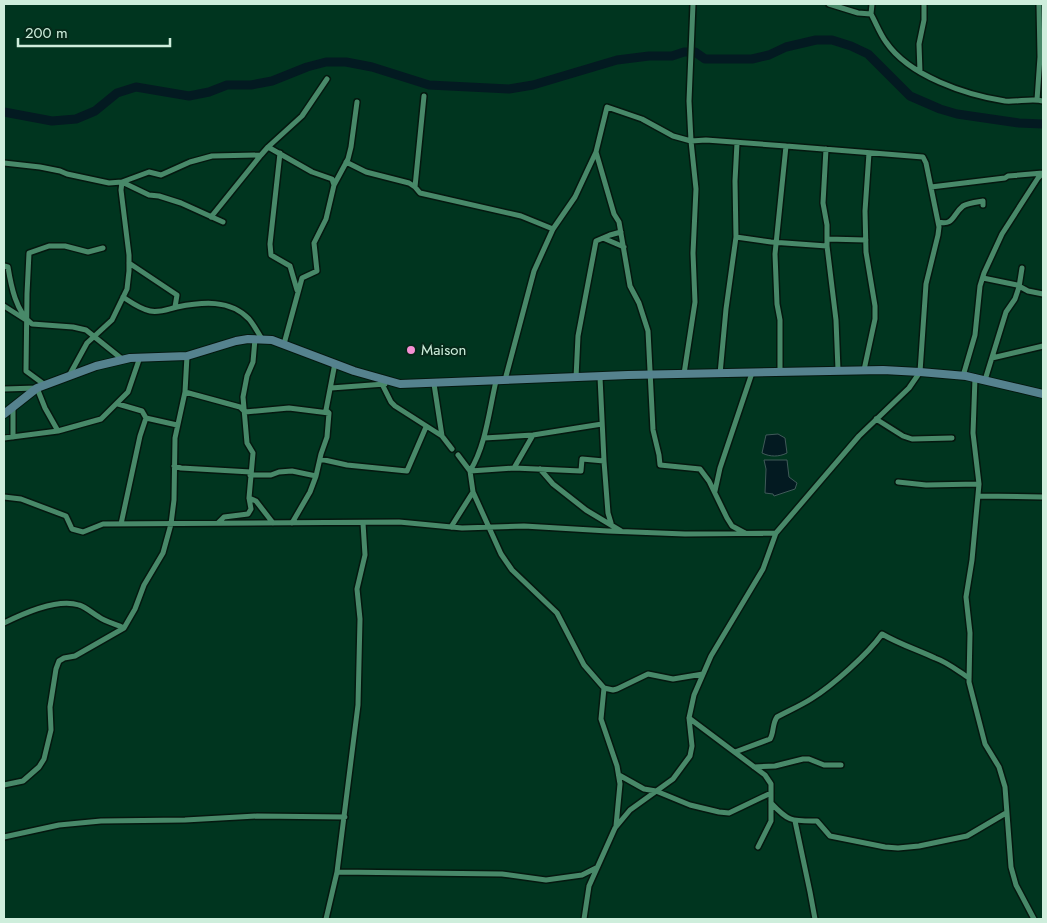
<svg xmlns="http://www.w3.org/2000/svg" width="1047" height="923" viewBox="0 0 1047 923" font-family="Jost,sans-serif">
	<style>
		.water { fill: #031a21; stroke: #405a59 }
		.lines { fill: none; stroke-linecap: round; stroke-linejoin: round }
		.river { stroke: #031a21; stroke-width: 9 }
		.street-casing { stroke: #04180f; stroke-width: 8 }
		.secondary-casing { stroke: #04180f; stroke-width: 10 }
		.street { stroke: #488969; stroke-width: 5 }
		.secondary { stroke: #55828e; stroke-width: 8 }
		.poi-dot { fill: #f491d4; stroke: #052919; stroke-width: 2 }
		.labels { text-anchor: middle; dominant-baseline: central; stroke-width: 4; stroke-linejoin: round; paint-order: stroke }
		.poi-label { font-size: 15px; fill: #ceeedc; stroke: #052919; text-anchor: start }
	</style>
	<rect width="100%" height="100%" fill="#00351f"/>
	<path class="water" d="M778,434L785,438L787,453C779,457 770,457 762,453L766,435Z
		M764,460H787L789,477L797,483L795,489L774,496L773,494L765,493L766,469Z"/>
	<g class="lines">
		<path class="river" d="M4,112L52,121L76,119L95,111L117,93L136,87L189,96L209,92L227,85H251L272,81L307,67L326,62H346L372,67L429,85L509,89L533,85L617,60L649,56H672L684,52H695L705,59H752L769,55L786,47L816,40H832L851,46L868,54L910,96L940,109L957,114L1019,123L1043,124"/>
		<defs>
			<path id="street" d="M829,4L858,13L871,14C876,23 880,34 886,42C909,76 966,95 1005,101C1017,102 1033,98 1043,101
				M871,14L872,4
				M920,72L919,44L924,20V4
				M1037,100L1040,57L1039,4
				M268,147L302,116L327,79
				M826,149L823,203L827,225V246L836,320L838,370
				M596,152L614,214L619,222L630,286L639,303L648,331L653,430L659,455L660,465L700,469L709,481L727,518L732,526L745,533
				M280,153L270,244L271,255L290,266L297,290
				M346,162L366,172L409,183L415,187L420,193L521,216L553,229
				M4,163L40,167L60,171L67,174L109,183L122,182L149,172L161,175L190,162L212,156L261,155L268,147L312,172L332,179L334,185L326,219L314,243L317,271L302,278L284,344
				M334,185L348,159L351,147L357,102
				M415,187L424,96
				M931,187L1005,178L1008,176L1043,173
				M211,217L261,155
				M938,222C954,226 952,215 963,206C968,203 977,202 983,201V205
				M736,237L771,242L827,246
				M603,238L624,247
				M827,239L866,240
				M129,263L177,295L175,307
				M4,266L8,267C11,286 16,312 32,324L73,327L86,330L122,359
				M983,278L1017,285L1028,291L1043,294
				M123,297C132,303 140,309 150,311C160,313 168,309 177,307C202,302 230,299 249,319C254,325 258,333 262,339
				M4,306L26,320
				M992,358L1043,346
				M864,370L875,319V306L866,252L865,211L869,153
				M780,372V320L777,304L775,254L786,146
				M70,374L87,343L112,320L127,289L129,271V255L121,190L122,182L149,195L159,196L181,203L223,222
				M684,374L695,302L693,253L696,189L691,141L689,101L693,4
				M720,374L726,309L736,237L735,181L737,143
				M963,376L975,335L980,286L984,273L1002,234L1038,178L1043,173
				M600,377L604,461L608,513L611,523
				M576,378L578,336L596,241L610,235L621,232
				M975,378L973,433L979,484L972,560L966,597L970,633L969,682L985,744L999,767L1005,787L1011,867L1016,885L1034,919
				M985,380L1006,312L1015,299L1019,287L1022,268
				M382,384L391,402L395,406L442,436
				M434,384L442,436L452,449
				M45,385L26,371L27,294L29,253L49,246H65L88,252L103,248
				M331,388L385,384
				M4,389L37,388L45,408L58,431
				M185,392L240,407L245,412L289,408L329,413
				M118,404L142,411L146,418L177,425
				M13,407V437
				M876,419L903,436L912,439L952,438
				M4,438L58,431L101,419L128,392L140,357
				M484,438L533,435L602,424
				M458,455L470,471L473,492L501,554L512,570L557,613L584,665L604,688L613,690L617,689L648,674L673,679L703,674
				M320,459L347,465L407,471L426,427
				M174,466L181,468L251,472
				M514,468L533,435
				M540,469L553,484L586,510L621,531
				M470,471L514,468L581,471L582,459L604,461
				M470,471C486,445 489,411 496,381
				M250,475H271L279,472L292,471L316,476
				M898,482L926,485L979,484
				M715,491L720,468L752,373
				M978,496L1043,497
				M4,497L21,499L66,516L72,529L83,532L103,524L399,522L462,528L524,526L608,531L685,534L776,533L859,436L909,388L920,372L926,284L938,235L939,227L926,163L923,157L786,146L706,140L691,141L673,136L642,119L607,107L596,152L575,197L553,229L534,271L505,380
				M249,498L256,501L273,523
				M218,523L224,517L248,514L251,509L249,498L253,453L247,443L243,397L247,376L253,362L255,339
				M292,523L310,492L316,476L321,454L327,437L329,413L326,410L335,363
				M121,524L140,436L146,418
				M451,527L473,492
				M4,623C22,614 58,598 79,605C86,607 92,613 99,617C106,622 116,624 124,628
				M604,688L601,719L617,766L620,784L616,826
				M689,718L765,775L771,784V821L758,847
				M735,752L770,739C774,733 772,724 777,717C788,711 800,706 811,699C832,686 868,654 882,634C899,644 918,650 935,658C947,662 958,671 969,678
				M754,767L775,766L803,759H809L824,765H841
				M619,775L644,789L656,791L690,805L719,812L729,813L771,793
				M4,785L23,781L39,767L44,759L51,730L50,707L56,669L59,661L64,658L75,656L124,628L135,609L144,585L163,553L171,524L174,500L175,438L185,392L187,356
				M771,803C789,822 791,821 817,821L830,836L885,847L898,848L919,846L967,836L1006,813
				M795,821L810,892L815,919
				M4,837L59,825L101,821L185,820L257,816L345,817
				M337,872L502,874L546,880L582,875L596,868
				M326,919L337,872L358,705L360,619L357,589L365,555L363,523
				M584,919L589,886L615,828L630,810L673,779L690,756L692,746L689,718L694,695L711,656L763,569L776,533"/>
			<path id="secondary" d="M4,414L37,388L96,366L130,358L187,356L236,341L248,339L272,340L354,371L400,384L628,375L883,370L920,372L966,376L1043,394"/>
		</defs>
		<use href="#street" class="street-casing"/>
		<use href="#secondary" class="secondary-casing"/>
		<use href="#street" class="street"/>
		<use href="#secondary" class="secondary"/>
	</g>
	<circle class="poi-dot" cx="411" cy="350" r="5"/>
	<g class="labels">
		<g class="poi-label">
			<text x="421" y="350">Maison</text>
		</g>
	</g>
	<rect width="1047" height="923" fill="none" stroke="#ceeedc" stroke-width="10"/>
	<path d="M18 38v8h152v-8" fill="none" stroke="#ceeedc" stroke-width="2.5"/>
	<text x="25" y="38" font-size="15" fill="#ceeedc" stroke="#052919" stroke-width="4" paint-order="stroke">200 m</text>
</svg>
